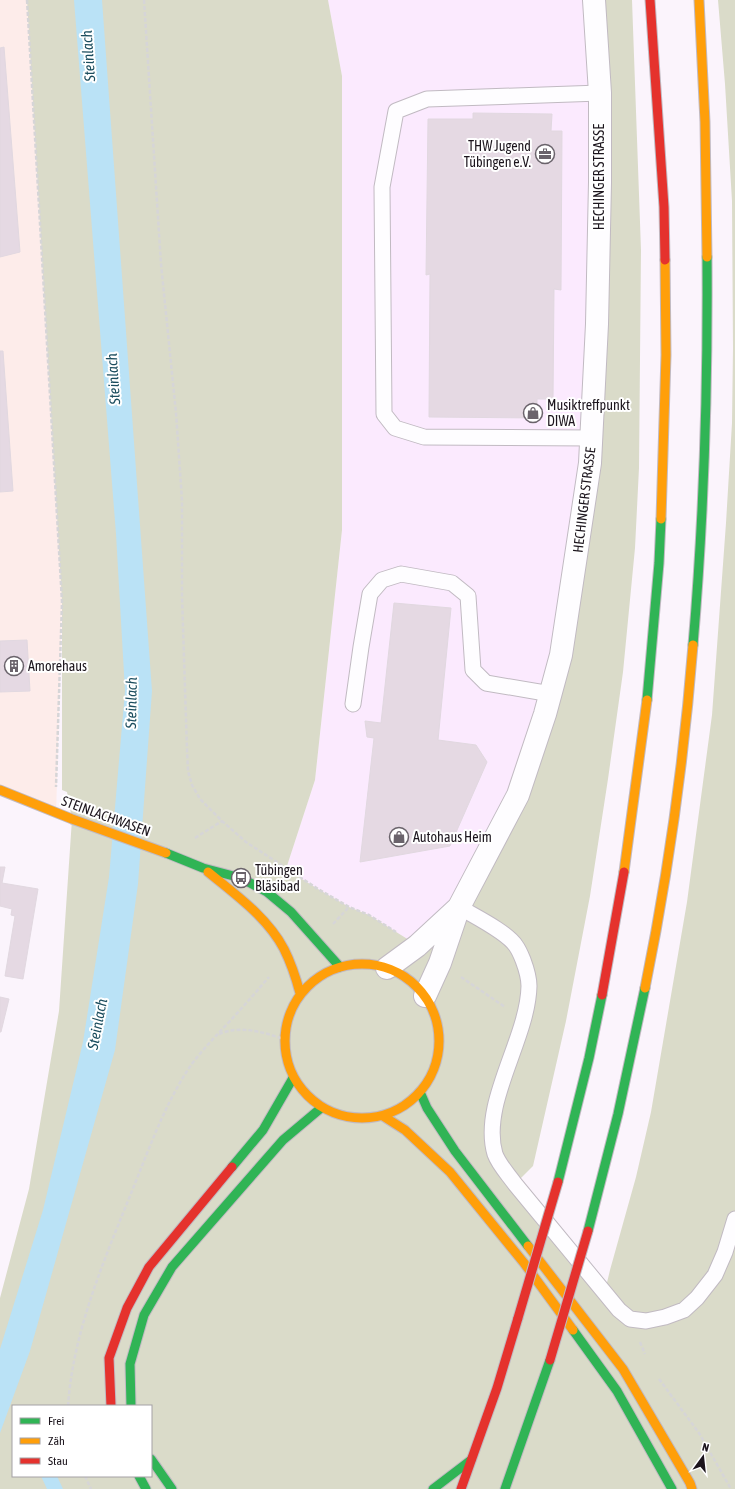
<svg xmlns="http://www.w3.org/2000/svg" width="735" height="1489" viewBox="0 0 735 1489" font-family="'Asap Condensed',sans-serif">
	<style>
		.commercial { fill: #fdecea }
		.built { fill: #fbeafe }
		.green { fill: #dadbc9; fill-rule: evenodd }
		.water { fill: #bae2f6 }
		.building { fill: #e5d9e3; stroke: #e1d8e0 }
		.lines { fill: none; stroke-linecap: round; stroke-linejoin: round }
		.lane-casing { stroke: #c1bac2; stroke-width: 17 }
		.street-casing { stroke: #c1bac2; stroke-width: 24 }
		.fast-casing { stroke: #c1bac2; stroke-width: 11 }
		.slow-casing { stroke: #c1bac2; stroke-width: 11 }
		.jam-casing { stroke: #c1bac2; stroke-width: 11 }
		.path { stroke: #d6d5d7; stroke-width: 2.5; stroke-dasharray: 4 2; stroke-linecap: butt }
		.lane { stroke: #fefdff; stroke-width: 15 }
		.street { stroke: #fefdff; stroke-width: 22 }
		.fast { stroke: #30b455; stroke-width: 9 }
		.slow { stroke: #ff9f0a; stroke-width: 9 }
		.jam { stroke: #e5322d; stroke-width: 9 }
		.jam-bridge-casing { stroke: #c1bac2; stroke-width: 11; stroke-linecap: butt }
		.jam-bridge { stroke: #e5322d; stroke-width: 9 }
		.labels { text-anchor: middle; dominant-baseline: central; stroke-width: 4; stroke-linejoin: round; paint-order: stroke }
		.poi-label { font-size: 14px; fill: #1c151d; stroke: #fff; text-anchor: start }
		.street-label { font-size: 14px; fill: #1c151d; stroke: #fff }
		.water-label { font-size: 15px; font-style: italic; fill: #1b4d5e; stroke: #fff }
	</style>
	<rect width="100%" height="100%" fill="#fbf4fc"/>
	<path class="commercial" d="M0,0H27L62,602L56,816L0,791Z"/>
	<path class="built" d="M328,0H594L590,463L545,714L459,907L417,946L369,915L349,907L318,889L286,869L315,780L342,530V76Z"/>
	<path class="green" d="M27,0H328L342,76V530L315,780L286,869L318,889L349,907L369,915L417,945L459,907L545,715L590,463L594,0H632L641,250L639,468L635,548L623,672L608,779L590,896L566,1021L533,1166L515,1184L605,1291L610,1270L636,1177L651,1112L687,902L712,715L726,523L732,423L733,348L732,201L725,84L718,0H735V1489H0V1298L29,1189L59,1011L72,819L67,792L62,790V602ZM13,1406H151V1476H13Z"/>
	<path class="water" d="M74,0H102L152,691L138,884L115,1050L30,1351L0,1433V1349L43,1210L83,1042L109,877L125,691L116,534Z
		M41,1476H57L63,1489H47Z"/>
	<path class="building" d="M4,47L20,252L0,257V48Z
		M473,113L552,114L551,131H562L561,290L554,289L553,399H537V418L429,417L430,274L426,275L428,119H473Z
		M0,351H3L13,491L0,492Z
		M394,603L451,608L438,740L476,745L487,762L450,846L360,862L374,738L367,737L365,721L381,723Z
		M27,640L30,691L0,692V641Z
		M0,867H5L2,883L38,889L23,979L5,976L15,916L11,915L12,909L0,906Z
		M0,997L9,999L1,1032H0Z"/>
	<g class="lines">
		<defs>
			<path id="lane" d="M592,438L424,437L395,428L384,414L382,187L396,111L427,99L600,93
				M353,704L361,647L370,594L382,580L401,574L452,583L468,596L473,670L486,683L551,694
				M459,907C474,916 507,932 516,946C519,950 521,955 523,960C526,968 529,977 529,986C528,1039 480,1103 495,1154C499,1165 508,1174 515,1184L619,1310L630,1319L646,1321L665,1317L684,1310L697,1298L715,1275L725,1252L735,1219"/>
			<path id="street" d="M387,968L417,946L457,909
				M425,996L440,963L459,907L518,795L545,714L561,655L590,463L597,324L600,182V93L594,0"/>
			<path id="fast" d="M693,645C704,516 708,387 707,257
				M647,700L659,563L661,519
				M166,853L203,868L241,878L267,892L291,912L340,967
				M420,1092L427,1108L455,1151L528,1246
				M232,1167L263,1130L293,1078
				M558,1182L589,1058L602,995
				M588,1231L618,1114L645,988
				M573,1330L617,1391L672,1489
				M131,1406L130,1364L144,1315L172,1267L283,1140L321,1108
				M151,1459L172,1489
				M139,1476L146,1489
				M433,1489L471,1460
				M505,1489L550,1360"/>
			<path id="slow" d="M699,0L705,122L707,257
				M661,519L666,355L665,260
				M0,790L72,819L166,853
				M208,872C236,895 267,917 284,949C291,963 296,978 300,993
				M624,872L647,700
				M285 1041a77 77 0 1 1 154 0a77 77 0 1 1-154 0Z
				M645,988C668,875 684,760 693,645
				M383,1116L405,1130L450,1172L524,1263L573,1330
				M528,1246L623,1369L690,1483L692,1489"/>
			<path id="jam" d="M650,0L664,207L665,260
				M602,995L624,872
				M111,1406L109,1358L127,1308L149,1267L232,1167
				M461,1489L497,1388L518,1318"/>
		</defs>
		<use href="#lane" class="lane-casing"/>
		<use href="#street" class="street-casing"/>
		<use href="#fast" class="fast-casing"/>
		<use href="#slow" class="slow-casing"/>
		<use href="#jam" class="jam-casing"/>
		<path class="path" d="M27,0L62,602L56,787
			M144,0L161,264L176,413L182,500V596L187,750L188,771L192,785L200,799L222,821L246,842L318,889L349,907L369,915L396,932
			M195,838L222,821
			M333,924L349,907
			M461,977L505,1007
			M219,1034C241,1025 262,1032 284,1039
			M640,1342L645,1354
			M659,1379L699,1433L731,1489
			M68,1406C73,1332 104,1260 132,1191C149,1149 164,1106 189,1068C201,1051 215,1037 229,1022C243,1007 256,992 269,977
			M85,1476L91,1489"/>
		<use href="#lane" class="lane"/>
		<use href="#street" class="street"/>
		<use href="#fast" class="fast"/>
		<use href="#slow" class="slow"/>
		<use href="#jam" class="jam"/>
		<defs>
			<path id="jam-bridge" d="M518,1318L558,1182
				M550,1360L588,1231"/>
		</defs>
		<use href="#jam-bridge" class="jam-bridge-casing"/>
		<use href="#jam-bridge" class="jam-bridge"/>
	</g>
	<defs>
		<symbol id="office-ring" viewBox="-11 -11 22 22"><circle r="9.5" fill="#fff" stroke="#6a636b" stroke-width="1.5"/><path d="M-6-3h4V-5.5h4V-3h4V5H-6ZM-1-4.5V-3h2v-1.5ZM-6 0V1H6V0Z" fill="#6a636b"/></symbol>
		<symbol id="shop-ring" viewBox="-11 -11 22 22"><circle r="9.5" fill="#fff" stroke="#6a636b" stroke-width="1.5"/><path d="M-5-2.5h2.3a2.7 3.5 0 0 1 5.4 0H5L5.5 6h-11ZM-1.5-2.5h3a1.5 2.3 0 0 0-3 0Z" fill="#6a636b"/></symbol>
		<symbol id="building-ring" viewBox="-11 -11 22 22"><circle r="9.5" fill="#fff" stroke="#6a636b" stroke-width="1.5"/><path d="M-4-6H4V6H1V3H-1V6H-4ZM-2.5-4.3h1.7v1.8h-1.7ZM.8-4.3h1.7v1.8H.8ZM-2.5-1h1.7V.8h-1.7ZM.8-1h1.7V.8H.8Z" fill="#6a636b"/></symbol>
		<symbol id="bus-ring" viewBox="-11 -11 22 22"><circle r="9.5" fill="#fff" stroke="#6a636b" stroke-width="1.5"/><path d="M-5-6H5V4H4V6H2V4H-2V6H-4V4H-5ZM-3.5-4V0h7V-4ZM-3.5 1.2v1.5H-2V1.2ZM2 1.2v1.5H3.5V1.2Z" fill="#6a636b"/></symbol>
	</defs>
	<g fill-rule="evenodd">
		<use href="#office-ring" x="534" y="143" width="22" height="22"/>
		<use href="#shop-ring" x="522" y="402" width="22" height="22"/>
		<use href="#building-ring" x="3" y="655" width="22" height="22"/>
		<use href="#shop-ring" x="388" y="826" width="22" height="22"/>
		<use href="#bus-ring" x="230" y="867" width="22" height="22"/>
	</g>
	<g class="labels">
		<g class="poi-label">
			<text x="531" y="146" text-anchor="end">THW Jugend<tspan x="531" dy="16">Tübingen e.V.</tspan></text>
			<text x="547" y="405">Musiktreffpunkt<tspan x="547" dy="16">DIWA</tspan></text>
			<text x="28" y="666">Amorehaus</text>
			<text x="413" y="837">Autohaus Heim</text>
			<text x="255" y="870">Tübingen<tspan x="255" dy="16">Bläsibad</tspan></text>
		</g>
		<g class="street-label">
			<text transform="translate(599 177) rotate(-90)">HECHINGER STRASSE</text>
			<text transform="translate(584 500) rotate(-83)">HECHINGER STRASSE</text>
			<text transform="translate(106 816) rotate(20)">STEINLACHWASEN</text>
		</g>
		<g class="water-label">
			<text transform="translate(88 56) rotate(-94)">Steinlach</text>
			<text transform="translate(113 379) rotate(-94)">Steinlach</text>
			<text transform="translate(131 703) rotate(-89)">Steinlach</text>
			<text transform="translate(97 1024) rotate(-79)">Steinlach</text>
		</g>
	</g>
	<rect x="12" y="1405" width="140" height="72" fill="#ffffff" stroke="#a4a1a5"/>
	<rect x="20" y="1418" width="20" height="6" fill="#30b455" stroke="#a4a1a5"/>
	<text x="48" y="1425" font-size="12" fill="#1c151d">Frei</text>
	<rect x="20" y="1438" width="20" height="6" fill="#ff9f0a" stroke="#a4a1a5"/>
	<text x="48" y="1445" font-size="12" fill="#1c151d">Zäh</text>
	<rect x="20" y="1458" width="20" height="6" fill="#e5322d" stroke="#a4a1a5"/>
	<text x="48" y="1465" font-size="12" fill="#1c151d">Stau</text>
	<g transform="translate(703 1457) rotate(15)" stroke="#ffffff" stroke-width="3" paint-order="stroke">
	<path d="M0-3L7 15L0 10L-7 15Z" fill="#1c151d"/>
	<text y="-6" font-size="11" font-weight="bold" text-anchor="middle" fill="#1c151d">N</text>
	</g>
</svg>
